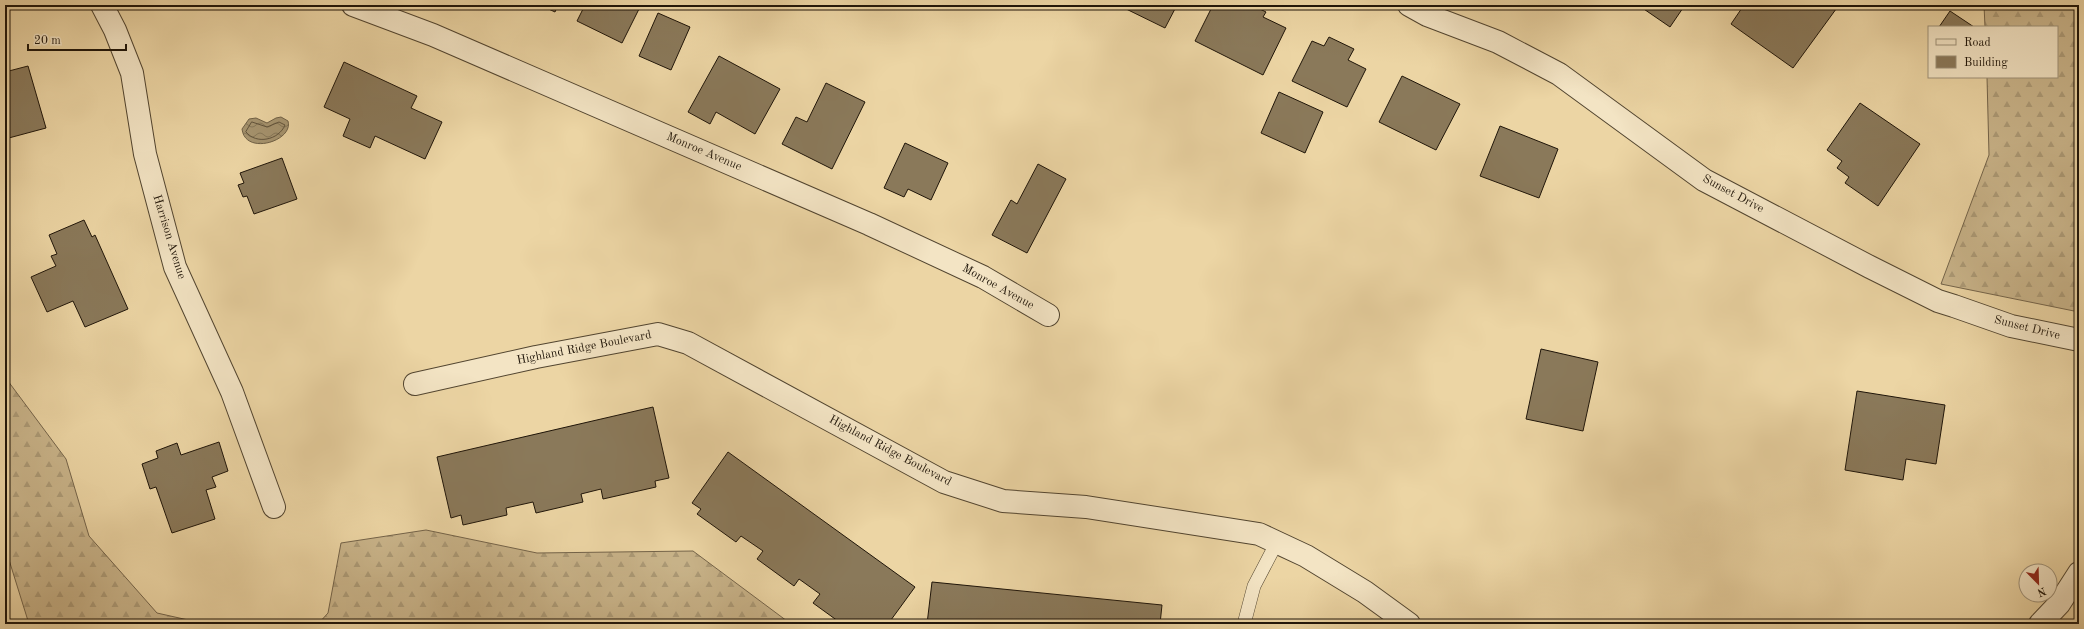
<svg xmlns="http://www.w3.org/2000/svg" width="2084" height="629" viewBox="0 0 2084 629" font-family="'Old Standard TT',serif">
	<style>
		.forest { fill: url(#forest-firs); stroke: #74644a }
		.water { fill: url(#water-waves); stroke: #706146 }
		.lines { fill: none; stroke-linecap: round; stroke-linejoin: round }
		.shore { stroke: #62543c; stroke-width: 1 }
		.building { fill: #8a795a; stroke: #1f1509 }
		.lane-casing { stroke: #524530; stroke-width: 14 }
		.street-casing { stroke: #524530; stroke-width: 24 }
		.lane { stroke: #f3e4c4; stroke-width: 13 }
		.street { stroke: #f3e4c4; stroke-width: 22 }
		.labels { text-anchor: middle; dominant-baseline: central; stroke-width: 3; stroke-linejoin: round; paint-order: stroke }
		.street-label { font-size: 12px; fill: #1f1509; stroke: #f3e4c4 }
	</style>
	<defs>
		<pattern id="forest-firs" width="22" height="20" patternUnits="userSpaceOnUse"><rect width="22" height="20" fill="#c9b48a"/><path d="M5 1l3.5 6h-7zM16 11l3.5 6h-7z" fill="#ac9a76"/></pattern>
		<pattern id="water-waves" width="16" height="10" patternUnits="userSpaceOnUse"><rect width="16" height="10" fill="#a6946f"/><path d="M0 5q4-4 8 0t8 0" fill="none" stroke="#877859"/></pattern>
	</defs>
	<rect width="100%" height="100%" fill="#ecd5a4"/>
	<filter id="stains"><feTurbulence type="fractalNoise" baseFrequency=".005" numOctaves="4"/><feColorMatrix values="0 0 0 0 .2 0 0 0 0 .09 0 0 0 0 .02 0 0 0 .5 -.17"/></filter>
	<radialGradient id="worn" r=".72"><stop offset=".6" stop-color="#630" stop-opacity="0"/><stop offset="1" stop-color="#630" stop-opacity=".3"/></radialGradient>
	<path class="forest" d="M1984,5H2079V312L1941,284L1989,155L1987,77H2057V27H1985Z
		M5,377L66,459L89,536L157,613L206,624H29L5,547Z
		M426,530L537,553L693,551L791,624H318L328,613L341,543Z"/>
	<path class="water" d="M281,117L288,121C294,141 245,156 242,129L249,119L256,118L267,123L276,118Z"/>
	<g class="lines">
		<path class="shore" d="M252,122L267,127L279,122L285,125C279,140 256,145 246,132Z"/>
	</g>
	<path class="building" d="M540,5H558L555,12Z
		M585,5H641L622,43L577,21Z
		M1118,5H1177L1165,28Z
		M1213,5H1232L1236,7L1237,5H1252L1266,12L1263,17L1286,28L1263,75L1195,41Z
		M1638,5H1685L1670,27Z
		M1744,5H1839L1793,68L1731,24Z
		M1950,11L1974,27H1939Z
		M658,13L690,27L671,70L639,56Z
		M1329,37L1354,49L1348,60L1366,69L1347,107L1292,81L1312,41L1324,46Z
		M719,56L780,89L755,134L716,112L710,124L688,112Z
		M344,62L417,96L411,108L442,122L425,159L375,136L370,148L343,136L350,119L324,107Z
		M28,66L46,128L5,139V72Z
		M1402,76L1460,104L1436,150L1379,122Z
		M826,83L865,102L832,169L782,144L796,117L807,122Z
		M1279,92L1323,112L1305,153L1261,133Z
		M1860,103L1920,144L1878,206L1845,183L1849,177L1837,168L1842,161L1827,150Z
		M1500,126L1558,149L1539,198L1480,176Z
		M905,143L948,163L931,200L908,189L904,197L884,188Z
		M282,158L297,199L254,214L247,196L243,197L238,185L244,183L240,173Z
		M1038,164L1066,179L1027,253L992,235L1011,200L1017,204Z
		M84,220L92,237L95,235L128,309L85,327L73,301L47,312L31,277L56,266L51,256L57,254L49,235Z
		M1541,349L1598,362L1583,431L1526,419Z
		M1857,391L1945,405L1936,464L1906,459L1903,480L1845,470Z
		M653,407L669,478L655,481L656,487L603,499L601,489L581,494L583,502L536,513L533,502L506,508L507,515L463,525L461,515L451,518L437,457Z
		M219,442L228,471L212,477L216,487L206,490L215,519L172,533L156,487L150,489L142,464L158,458L156,451L177,443L181,455Z
		M728,452L915,587L888,624H842L813,603L820,594L799,579L794,586L757,559L763,551L741,536L736,542L697,514L701,509L692,503Z
		M932,582L1162,605L1160,624H927Z"/>
	<g class="lines">
		<defs>
			<path id="lane" d="M1244,624L1254,586L1277,542"/>
			<path id="street" d="M102,5L115,30L132,73L145,154L175,267L232,392L274,507
				M353,5L433,35L869,224L983,277L1048,315
				M1409,5L1427,15L1498,42L1559,74L1704,180L1870,267L1938,301L1954,306L2011,326L2079,340
				M415,384L536,357L658,334L688,343L944,482L1003,501L1086,507L1259,534L1306,556L1365,592L1409,624
				M2040,624L2059,604L2079,573"/>
		</defs>
		<use href="#lane" class="lane-casing"/>
		<use href="#street" class="street-casing"/>
		<use href="#lane" class="lane"/>
		<use href="#street" class="street"/>
	</g>
	<g class="labels">
		<g class="street-label">
			<text transform="translate(704 152) rotate(23)">Monroe Avenue</text>
			<text transform="translate(1733 194) rotate(28)">Sunset Drive</text>
			<text transform="translate(169 237) rotate(73)">Harrison Avenue</text>
			<text transform="translate(998 287) rotate(29)">Monroe Avenue</text>
			<text transform="translate(2027 328) rotate(14)">Sunset Drive</text>
			<text transform="translate(584 348) rotate(-11)">Highland Ridge Boulevard</text>
			<text transform="translate(890 451) rotate(28)">Highland Ridge Boulevard</text>
		</g>
	</g>
	<rect width="2084" height="629" fill="none" stroke="#ecd5a4" stroke-width="20"/>
	<rect x="6" y="6" width="2072" height="617" fill="none" stroke="#1f1509" stroke-width="2"/>
	<rect x="10" y="10" width="2064" height="609" fill="none" stroke="#1f1509"/>
	<rect x="1928" y="26" width="130" height="52" fill="#f3e4c4" stroke="#9e9179"/>
	<rect x="1936" y="39" width="20" height="6" fill="#f3e4c4" stroke="#9e9179"/>
	<text x="1964" y="46" font-size="12" fill="#1f1509">Road</text>
	<rect x="1936" y="56" width="20" height="12" fill="#8a795a" stroke="#9e9179"/>
	<text x="1964" y="66" font-size="12" fill="#1f1509">Building</text>
	<g transform="translate(2038 583) rotate(157)"><circle r="19" fill="#f3e4c4" stroke="#9e9179"/>
	<path d="M0-3L7 15L0 10L-7 15Z" fill="#8f2418"/>
	<text y="-6" font-size="11" font-weight="bold" text-anchor="middle" fill="#1f1509">N</text>
	</g>
	<path d="M28 44v6h98v-6" fill="none" stroke="#1f1509" stroke-width="2"/>
	<text x="34" y="44" font-size="12" fill="#1f1509" stroke="#f3e4c4" stroke-width="3" paint-order="stroke">20 m</text>
	<rect width="100%" height="100%" filter="url(#stains)"/>
	<rect width="100%" height="100%" fill="url(#worn)"/>
</svg>
